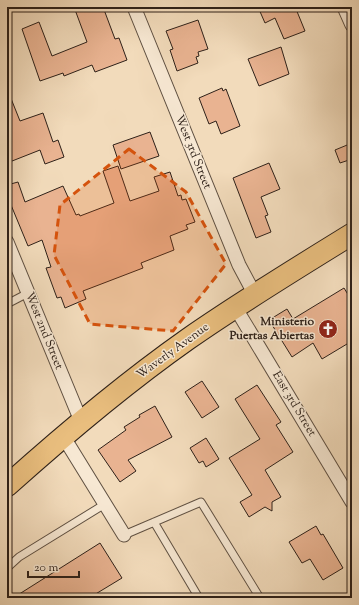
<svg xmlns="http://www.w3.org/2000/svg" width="359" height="605" viewBox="0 0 359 605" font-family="'Sorts Mill Goudy',serif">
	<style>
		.building { fill: #e9b391; stroke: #2e2119 }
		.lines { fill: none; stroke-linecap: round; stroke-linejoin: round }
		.service-casing { stroke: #5f5042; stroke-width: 9 }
		.minor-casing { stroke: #5f5042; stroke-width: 15 }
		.primary-casing { stroke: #2e2119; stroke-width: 23 }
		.service { stroke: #f7e8d3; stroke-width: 7 }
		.minor { stroke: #f7e8d3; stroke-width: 13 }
		.primary { stroke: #e9be7e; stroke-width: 21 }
		.marked { fill: #d5530d; fill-opacity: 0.2; stroke: #d5530d; stroke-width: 3; stroke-dasharray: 8 5; stroke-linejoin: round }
		.labels { text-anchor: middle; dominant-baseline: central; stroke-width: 3; stroke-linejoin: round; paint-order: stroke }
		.street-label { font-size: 12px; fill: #2e2119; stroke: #f7e8d3 }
		.poi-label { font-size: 12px; font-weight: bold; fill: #2e2119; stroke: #f7e8d3; text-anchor: end }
	</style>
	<rect width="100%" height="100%" fill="#f2dbbb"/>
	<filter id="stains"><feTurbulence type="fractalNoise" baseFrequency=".005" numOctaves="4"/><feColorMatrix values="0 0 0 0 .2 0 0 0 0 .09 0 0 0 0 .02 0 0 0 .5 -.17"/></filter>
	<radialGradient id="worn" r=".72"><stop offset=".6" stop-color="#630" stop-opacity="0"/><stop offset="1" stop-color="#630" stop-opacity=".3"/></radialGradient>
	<path class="building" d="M74,7H103L115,39L119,38L127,60L95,72L92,65L64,76L63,73L40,81L22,29L39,22L52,56L87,42Z
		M258,7H301L296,9L305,31L284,39L275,18L265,23Z
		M198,20L208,49L198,52L199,56L196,57L198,63L177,71L170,50L173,49L166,31Z
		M281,47L289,74L259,86L248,59Z
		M222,88L223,91L226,89L240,126L221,134L216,121L209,124L199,98Z
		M8,91L20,121L43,113L53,142L58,140L64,157L45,164L40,150L7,163Z
		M150,132L159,156L121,169L113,145Z
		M352,143V159L340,163L335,150Z
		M269,163L280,189L261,197L268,215L265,216L271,232L256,238L233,178Z
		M118,166L130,201L159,191L154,177L170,172L178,196L181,195L182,200L186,199L195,222L186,225L188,229L170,236L174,250L141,263L143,268L83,291L86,299L65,308L61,297L57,298L46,268L51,267L42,240L28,246L11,205L7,207V185L18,182L25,202L63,186L76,215L79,214L80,216L114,203L103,171Z
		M344,288L352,301V341L322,359L313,343L292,357L269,320L287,309L293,319Z
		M202,381L219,407L202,418L185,392Z
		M257,385L281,422L276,425L293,452L265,470L281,497L272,502V511L265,507L249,517L240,502L252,495L229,458L260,439L235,399Z
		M155,406L172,437L128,460L136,471L120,482L98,450L126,430L124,427L140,417L139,415Z
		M206,438L219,459L206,467L203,461L199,463L190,448Z
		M316,526L321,535L323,534L343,568L323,580L310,559L302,563L289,542Z
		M100,543L122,578L89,598H13Z"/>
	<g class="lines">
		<defs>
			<path id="service" d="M7,304L28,293
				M154,522L199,598
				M124,535L201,502L260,598
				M7,568L19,557L105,504
				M7,596L8,598"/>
			<path id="minor" d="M134,7L239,265L255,295
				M344,7L352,25
				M7,242L81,421
				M235,307L352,502
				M63,436L124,535"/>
			<path id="primary" d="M7,486C65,434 124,384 188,339C241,302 297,268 352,234"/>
		</defs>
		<use href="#service" class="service-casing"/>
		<use href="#minor" class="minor-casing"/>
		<use href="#primary" class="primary-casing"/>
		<use href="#service" class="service"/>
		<use href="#minor" class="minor"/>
		<use href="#primary" class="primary"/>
	</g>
	<path class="marked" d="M129,149L186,192L226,264L173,331L90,324L54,255L60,205Z"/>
	<defs>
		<symbol id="church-disc" viewBox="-11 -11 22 22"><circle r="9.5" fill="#8f2418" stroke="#f7e8d3"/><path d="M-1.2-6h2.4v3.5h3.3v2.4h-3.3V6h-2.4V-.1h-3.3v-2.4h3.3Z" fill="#fff"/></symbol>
	</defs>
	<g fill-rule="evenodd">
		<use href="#church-disc" x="317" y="318" width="22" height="22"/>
	</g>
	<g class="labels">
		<g class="street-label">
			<text transform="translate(193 152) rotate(68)">West 3rd Street</text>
			<text transform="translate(44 331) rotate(68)">West 2nd Street</text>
			<text transform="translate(173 351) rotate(-36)">Waverly Avenue</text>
			<text transform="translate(294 404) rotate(59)">East 3rd Street</text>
		</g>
		<g class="poi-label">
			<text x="314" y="322">Ministerio<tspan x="314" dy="14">Puertas Abiertas</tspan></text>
		</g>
	</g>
	<rect width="359" height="605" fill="none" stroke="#f2dbbb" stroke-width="24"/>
	<rect x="8" y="8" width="343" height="589" fill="none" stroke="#2e2119" stroke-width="2"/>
	<rect x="12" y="12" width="335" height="581" fill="none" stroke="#2e2119"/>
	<path d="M28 571v6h51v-6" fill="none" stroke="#2e2119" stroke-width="2"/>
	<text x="34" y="571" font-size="12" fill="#2e2119" stroke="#f7e8d3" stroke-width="3" paint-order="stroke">20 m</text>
	<rect width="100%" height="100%" filter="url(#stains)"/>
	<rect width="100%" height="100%" fill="url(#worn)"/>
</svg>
